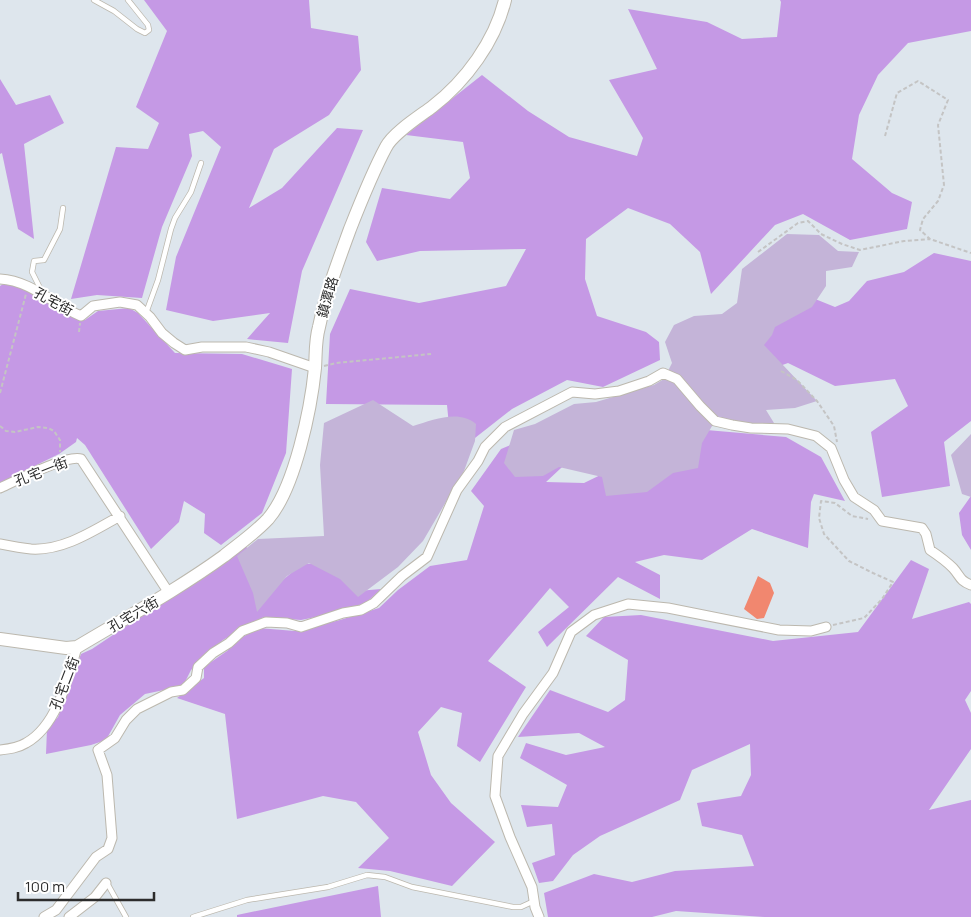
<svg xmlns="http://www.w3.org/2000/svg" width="971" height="917" viewBox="0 0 971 917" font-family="Manrope,'Noto Sans TC',sans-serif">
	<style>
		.green { fill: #c599e5 }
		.cemetery { fill: #c4b4d8 }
		.water { fill: #f1876f }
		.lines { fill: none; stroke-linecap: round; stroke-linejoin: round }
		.lane-casing { stroke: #bcb8ae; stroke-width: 6 }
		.street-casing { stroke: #bcb8ae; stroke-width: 11 }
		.secondary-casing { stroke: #bcb8ae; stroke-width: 14 }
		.path { stroke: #c4c4c4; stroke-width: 2; stroke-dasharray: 4 2.5; stroke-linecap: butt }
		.lane { stroke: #fff; stroke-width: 4.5 }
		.street { stroke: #fff; stroke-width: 9 }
		.secondary { stroke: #fff; stroke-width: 12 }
		.labels { text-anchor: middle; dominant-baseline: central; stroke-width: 4; stroke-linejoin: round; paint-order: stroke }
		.street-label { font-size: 14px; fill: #2c2c2c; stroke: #fff }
	</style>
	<rect width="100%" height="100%" fill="#dee6ed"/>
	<path class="green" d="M144,0H309L311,28L358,36L361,70L329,115L274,149L249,208L282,188L337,128L363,130L302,271L288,343L247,339L270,313L213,321L166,310L176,257L221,147L203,131L189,134L192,156L162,227L142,298L97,295L71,299L116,147L148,149L159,123L136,107L167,31Z
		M780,0H971V31L908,43L878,75L859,115L852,159L892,193L912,202L907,229L850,240L803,214L775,225L711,294L700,252L670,224L628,208L586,239L585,279L597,316L646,332L659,342L660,360L603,387L567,380L512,409L452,456L447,405L326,404L330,334L350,289L419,303L506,286L526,249L420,251L377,261L366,242L382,188L450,199L470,178L463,142L406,135L482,75L528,111L569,137L637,156L643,138L609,80L657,69L628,9L707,22L742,39L777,37L781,2Z
		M0,79L16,105L50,95L64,123L24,144L34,239L18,229L2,153L0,154Z
		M934,253L971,261V421L944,442L950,486L882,497L871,432L908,406L895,379L835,386L788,363L717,388L778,284L835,307L849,301L867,281L904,272Z
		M5,283L31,286L74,315L85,320L98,311L129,308L138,313L175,353L242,354L292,369L286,453L262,513L221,545L204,533L205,514L184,501L179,522L151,549L85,445L77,438L76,442L59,454L0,483V286Z
		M573,418L589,442L546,482L584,483L695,429L786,437L821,457L845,501L814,494L811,502L808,548L752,529L702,560L664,555L635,562L660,575V599L618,577L547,647L538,632L569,607L550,588L488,661L526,687L480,762L457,746L462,713L441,707L418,732L431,775L451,803L495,842L452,886L390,871L358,868L389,838L356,802L323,796L237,819L225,714L177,698L204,678V667L227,651L241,638L258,628L295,631L340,620L379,608L398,590L430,566L467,560L484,506L471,491L501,449Z
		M971,496V550L962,535L959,513Z
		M246,546L258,571L260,599L302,564L323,563L358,591L381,589L366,603L321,616L301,620L264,617L223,640L191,670L183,686L145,694L120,715L106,740L91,745L46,754L47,729L58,717L81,654L92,649Z
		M911,560L929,569L912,619L969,602L971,604V691L965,700L971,713V749L929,810L971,800V917H764L676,911L652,917H548L544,893L594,874L632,882L675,871L754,866L742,835L702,826L697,803L741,796L751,775L750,744L692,770L680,800L600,836L573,855L553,881L539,883L532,863L555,855L552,824L527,827L521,805L558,807L567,785L520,758L526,743L566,755L605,747L579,733L518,737L550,690L608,712L625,700L628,660L586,636L604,617L641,615L773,641L858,632Z
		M378,886L381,917H237V915Z"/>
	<path class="cemetery" d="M787,234L819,235L838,251L859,252L852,267L826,271V286L812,307L775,327L772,335L764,345L817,401L795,408L766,410L774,423L766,434L764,428L715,421L702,443L698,468L673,473L647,492L606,496L602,477L559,467L543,476L515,477L504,463L514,430L535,424L574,404L596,402L654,385L664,379L672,363L665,342L674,325L694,316L722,314L737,303L742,269Z
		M373,400L413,426C433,420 459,409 476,424L475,441L464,471L423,541L398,567L358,597L340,579L309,563L287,576L257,612L253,593L237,556L258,539L324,536L320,465L324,423Z
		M971,434V497L962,494L951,455Z"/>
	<path class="water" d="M758,576L770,583L774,593L764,618L757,619L744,609Z"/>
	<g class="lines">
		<defs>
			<path id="lane" d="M94,0L114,11L137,29L145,33L149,30L148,25L128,0
				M42,292L32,272L34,261L44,260L60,229L63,208
				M146,313L158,280L171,229L175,218L191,192L201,163
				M107,883L126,917
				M193,917L247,900L328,887L367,875L385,877L412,887L513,907H521L534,901"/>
			<path id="street" d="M0,279C32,281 52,304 81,316L93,306L120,302L137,305L150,317L162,333L174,343L185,350L202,347H246L269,352L315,368
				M0,488C15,481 68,454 81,459L169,593
				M0,544C10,546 20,548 31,549C63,551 93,531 120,516
				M0,750C9,749 18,748 26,743C57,726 68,678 77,647
				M44,917L56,910L96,857L108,849L112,838L107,775L98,750L115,738L126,720L137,709L171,692L183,690L196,678L198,667L213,653L229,643L242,631L266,622L287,623L301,627L343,613L361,610L374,603L402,576L427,557L457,490L478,461L485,447L505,427L572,392L595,394L619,391L649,381L663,373L677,379L700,406L715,421L732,425L751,428L788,429L816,436L831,448L844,480L854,497L874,510L882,521L922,528L926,534L930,550C939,556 946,561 953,568C961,577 959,580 971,585
				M69,917L95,897L106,883
				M539,917L535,907L532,887L510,837L495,796L498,756L523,714L553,673L571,632L594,615L628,604L668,608L779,630L811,631L826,627"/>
			<path id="secondary" d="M0,639L66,648L77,647C127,617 177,590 224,556C239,544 255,533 268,519C295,488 311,408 315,368C316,354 315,341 319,327C326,293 338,262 350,229C361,201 372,173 386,147C393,133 420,116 432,107C466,81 495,41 505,0"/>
		</defs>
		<use href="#lane" class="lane-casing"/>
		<use href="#street" class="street-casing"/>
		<use href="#secondary" class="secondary-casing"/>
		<path class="path" d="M885,136L897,93L918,81L948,100L938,125L944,185L938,201L923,219L920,230L930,239L971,253
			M758,252L798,223L808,221L821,234L842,244L860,250L904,241L930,239
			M79,332L80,323
			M324,366L336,363L431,354
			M781,371L797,380L817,401L834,426L837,442
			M0,393L26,294
			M0,426L6,431L15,432L38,427L48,428L54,431L60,440V452
			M833,625L864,618L882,599L893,582L873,573L849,561L824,534L819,518L821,501L835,503L852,516L868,519"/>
		<use href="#lane" class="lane"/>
		<use href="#street" class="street"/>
		<use href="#secondary" class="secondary"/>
	</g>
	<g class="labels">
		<g class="street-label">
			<text transform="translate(327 297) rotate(-74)">鎮潭路</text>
			<text transform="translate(54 301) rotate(29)">孔宅街</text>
			<text transform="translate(41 471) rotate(-21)">孔宅一街</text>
			<text transform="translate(133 614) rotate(-30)">孔宅六街</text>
			<text transform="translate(64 683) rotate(-69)">孔宅二街</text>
		</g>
	</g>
	<path d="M18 892v8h136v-8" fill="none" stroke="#2c2c2c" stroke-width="2.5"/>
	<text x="25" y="892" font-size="15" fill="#2c2c2c" stroke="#ffffff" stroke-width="4" paint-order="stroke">100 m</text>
</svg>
